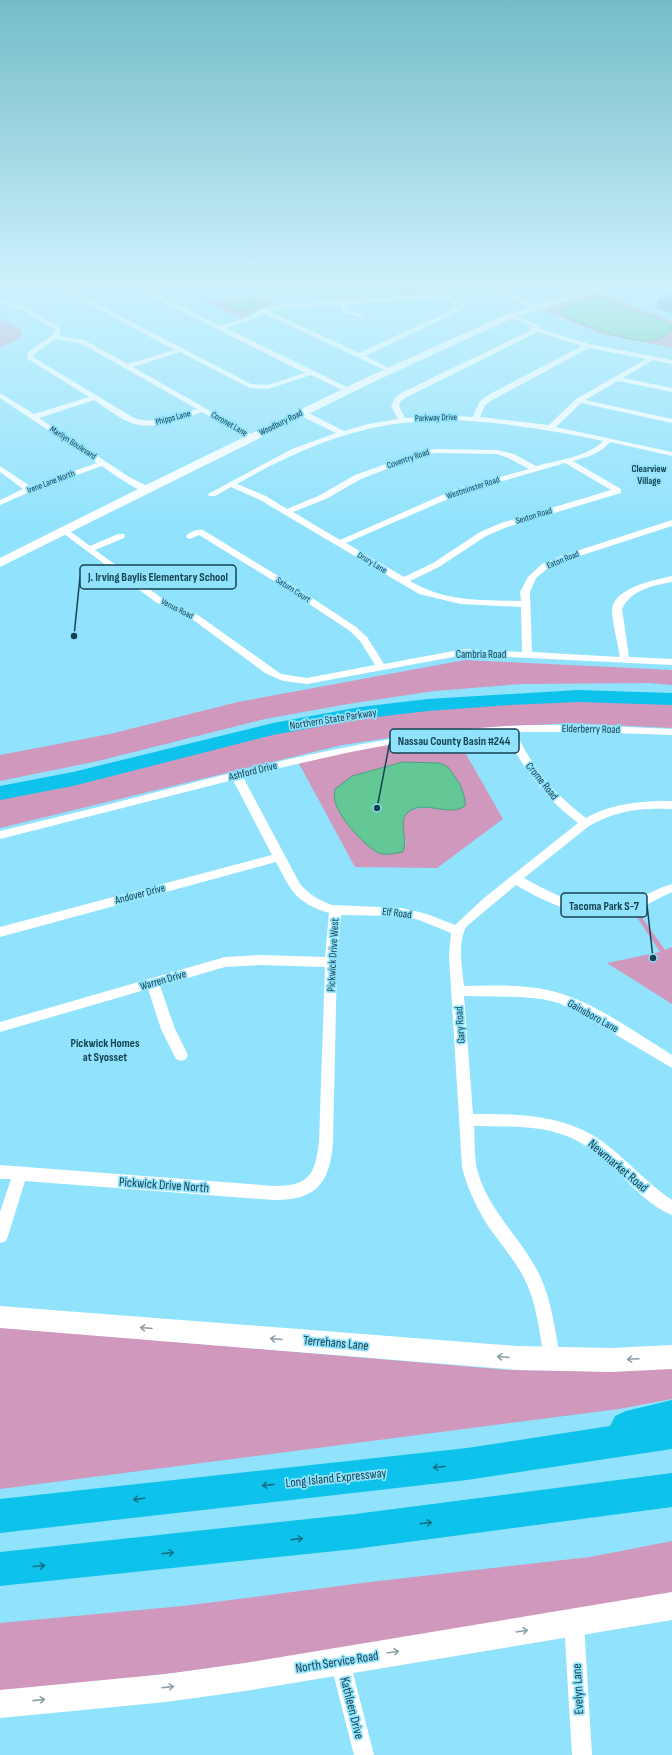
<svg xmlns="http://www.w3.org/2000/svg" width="672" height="1755" viewBox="0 0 672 1755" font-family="'Sofia Sans Condensed',sans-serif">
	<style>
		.green { fill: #d098bc; fill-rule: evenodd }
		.water { fill: #63c796; stroke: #4c9f81 }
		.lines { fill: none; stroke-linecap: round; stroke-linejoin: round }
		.street { fill: #fff; fill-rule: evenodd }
		.secondary { fill: #fff; fill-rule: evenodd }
		.highway { fill: #0dc3ec; fill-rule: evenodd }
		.wall { fill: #4688b4 }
		.building { fill: #519ed1; stroke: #396f92 }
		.oneway { stroke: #8aa1a8 }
		.oneway2 { stroke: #127087 }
		.labels { text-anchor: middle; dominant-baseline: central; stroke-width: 3.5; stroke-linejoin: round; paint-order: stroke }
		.far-street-label { font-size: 9px; fill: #154351; stroke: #91e2fc }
		.far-neighbourhood-label { font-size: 10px; font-weight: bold; fill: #154351; stroke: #91e2fc }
		.street-label { font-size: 11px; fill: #154351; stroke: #91e2fc }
		.neighbourhood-label { font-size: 12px; font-weight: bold; fill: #154351; stroke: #91e2fc }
		.near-street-label { font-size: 13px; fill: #154351; stroke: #91e2fc }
		.leader { fill: none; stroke: #154351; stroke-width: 1.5 }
		.callout-dot { fill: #154351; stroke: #91e2fc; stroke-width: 1.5 }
		.callout { fill: #91e2fc; stroke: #154351; stroke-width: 1.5 }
		.callout-label { font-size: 12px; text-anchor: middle; font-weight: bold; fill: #154351 }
	</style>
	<rect width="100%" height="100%" fill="#91e2fc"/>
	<path class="green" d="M264,283H310L282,291Z
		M440,286L435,295L401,298L396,288Z
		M597,292L672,321V348L602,334L539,309Z
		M263,297L272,306L255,311L241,319L204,301Z
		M0,318L21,330L22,336L0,348Z
		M465,660L672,670V685L649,683L522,684L434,691L348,704L265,719L98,761L0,781V755L110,734L238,702Z
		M586,701L672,704V728L568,723L434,731L342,745L0,828V798L245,739L384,713L461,706Z
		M454,733L503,819L437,868L355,867L297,760ZM403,762L440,763L434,808C423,808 403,806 402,822C402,829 405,838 406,844L371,849L345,819L342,784L352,776Z
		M638,912L665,950L672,947V1004L607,963L660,952L634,913Z
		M0,1327L508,1370L614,1371L672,1368V1399L619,1409L0,1489Z
		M672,1541V1598L380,1644L183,1672L0,1693V1623L183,1606L370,1582L590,1557Z"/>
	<path class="water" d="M593,298L607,300L669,323L672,325V330C668,333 664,337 660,339C635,347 580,324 557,312L559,310Z
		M242,301H255L262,304C254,308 242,313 233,309C230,308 228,305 224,304Z
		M403,762L440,763L448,767L460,784L465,799V806C448,818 423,798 407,813C398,821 408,839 403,852C396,853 386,856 379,853C365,847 341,819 336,805C334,799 334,795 335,789L352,776Z"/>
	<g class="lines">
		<path class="street" d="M50,283H57L70,289L91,284L147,283L143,285L149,291L221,326L247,318L261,309L284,304L446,294L467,307L365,356L393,370L394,371L391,373L263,313L251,320L226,328L351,389L352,391L348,393L311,375L268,389L250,388L180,352L133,367L256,437L255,439H249L202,412C179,420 153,432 129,422C117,417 105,407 94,400L39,418L131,478L149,487V491C138,493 112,473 102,466L32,491L0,505V500L23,489L0,472V466L30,486L97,463L0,398V393L34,414L89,397L28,359L27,354C35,344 48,342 55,331L54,329L19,308L0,303V299L23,306L59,327L61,331L59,336L84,340L128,364L175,350ZM137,286L145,293L305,373L268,385L251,384L74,292L91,288ZM445,298L459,307L359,353L269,311L284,308L340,304L344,313L360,317L362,316V314L349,311L346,304ZM56,339L80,343L197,409C176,416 156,425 134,418L33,357L35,353Z
			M486,283H493L538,308C532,313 493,289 486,283Z
			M551,283H558L582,294L577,295Z
			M509,315H513L539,325L542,329L589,344L672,360V364L653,360L623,378L672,388V392L618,381L585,400L672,419V423L581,403L556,427L672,452V456L610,442C600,454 587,457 573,461L621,489V493L507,527L486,536L439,567L410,581C445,602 481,600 521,601L520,592L528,577L542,564L561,556L672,520V526L567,560L548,568L536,578L530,592L532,652L620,657C618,644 612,622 612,610C614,587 655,580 672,576V582C652,586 632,589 622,609L629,657L672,659V665L464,655L307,684L283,681L265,673L192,619L157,603L60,531L64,528L67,529L90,546L118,534H124L125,536L124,538L95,550L163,599L198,615L281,674L307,678L375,665L360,641L350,631L282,586L199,535L190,539L187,538L186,536C189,532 198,529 203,530L288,582L356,627L367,637L384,664L464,649L522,652L521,607L460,604L419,594L260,500L231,487L215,496H209L208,494L292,449L336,433L299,415V411H305L344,431L368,424L398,419L391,406L395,398L401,393L531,330L528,328L532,326L509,317ZM538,332L582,346L488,395L479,402L473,417L456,416L405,418L399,406L401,401L407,397ZM589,348L646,359L576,399L549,425L480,417L485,405L494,399ZM456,420C506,423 554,430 603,441C590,456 556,461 536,466L514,454L497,450L436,449L422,451L355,475L320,495L287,509L266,496L237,484C279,460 321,440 368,429C396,422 426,421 456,420ZM436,453L497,454L508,458L529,469L456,489L340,540L293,512L326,499L361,479L423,455ZM565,463L611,490L501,523L480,532L433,563L404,577L346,543L462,493Z
			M528,725H585L672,729V735L585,732H515C535,770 551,791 586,818C613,803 641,801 672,801V809C640,808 618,810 589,826L524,878C556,896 593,915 630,902C644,897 657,888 672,884V892C660,897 648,905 636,910C592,924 554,907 516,885L467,926C457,940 462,969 464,986C489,986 517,984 543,989C588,997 633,1031 672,1055V1068L586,1017L559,1003L542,999L520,997L464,996L473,1114C520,1114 568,1114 607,1145C629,1162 648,1184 672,1200V1215C651,1207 633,1187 617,1172C605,1162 594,1151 581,1143C550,1124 509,1127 474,1126C475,1140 474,1155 477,1169C487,1210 522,1238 540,1276C552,1302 555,1330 560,1358L558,1364L552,1366L546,1364L544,1358C539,1331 537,1303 524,1278C516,1262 504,1248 493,1233C479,1213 468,1191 462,1167L449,956L451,933L419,920L402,916L341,915L337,962L333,1142C330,1183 317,1200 274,1200L25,1181L8,1236L6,1241L0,1243V1212L11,1179H0V1165L274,1186C309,1186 315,1175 319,1142L325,967L261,965L225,967L160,986L175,1029L188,1055L186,1059L181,1061L176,1059L161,1029L148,989L0,1032V1022L225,957L261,955L325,957L329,913C296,903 291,891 276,862L0,937V927L272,855L233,780L0,839V831C63,816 126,800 188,784C301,755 411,729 528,725ZM505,732C524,770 544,797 578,823L484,898L455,925L427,914L402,908L332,905C318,900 309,894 300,884L243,777C329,756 416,735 505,732Z
			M574,1613L581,1616L584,1623L592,1755H572L564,1623L567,1616Z
			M340,1651L347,1654L350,1661L374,1755H354L330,1661L333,1654Z"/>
		<path class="secondary" d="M608,283H619L618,285L518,316L482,332L367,385L0,567V558L148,484L359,381L476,328L512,312Z
			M0,1306L518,1346L611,1348L672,1345V1369L611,1372L518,1370L0,1328Z
			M672,1592V1620L245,1691L166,1702L0,1718V1690L166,1674L245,1663Z"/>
		<path class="highway" d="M578,690L672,693V705L578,702L509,705L428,711L360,719L273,735L73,786L0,800V786L73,772L273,723L360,707L428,699Z
			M672,1400V1449L467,1480L0,1533V1499L467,1448L610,1426L615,1416L626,1411Z
			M672,1473V1507L355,1549L0,1586V1552L355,1514Z"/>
	</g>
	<path class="wall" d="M672,294V313L656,308L658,301Z"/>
	<path class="building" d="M672,294V305L658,301Z"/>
	<defs><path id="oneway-shaft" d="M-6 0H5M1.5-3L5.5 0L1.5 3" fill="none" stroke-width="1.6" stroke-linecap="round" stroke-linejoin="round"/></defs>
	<g class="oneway">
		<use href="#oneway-shaft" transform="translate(146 1328) rotate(-175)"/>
		<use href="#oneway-shaft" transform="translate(276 1339) rotate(-175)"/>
		<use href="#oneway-shaft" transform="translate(503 1357) rotate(-175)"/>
		<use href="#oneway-shaft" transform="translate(633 1359) rotate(177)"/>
		<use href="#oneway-shaft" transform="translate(522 1631) rotate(-9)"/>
		<use href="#oneway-shaft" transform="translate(393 1652) rotate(-9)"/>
		<use href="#oneway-shaft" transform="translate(168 1687) rotate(-7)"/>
		<use href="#oneway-shaft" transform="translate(39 1700) rotate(-6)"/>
	</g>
	<g class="oneway2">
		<use href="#oneway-shaft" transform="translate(439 1467) rotate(174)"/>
		<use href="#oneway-shaft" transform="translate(268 1485) rotate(174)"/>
		<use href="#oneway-shaft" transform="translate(139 1499) rotate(173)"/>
		<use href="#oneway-shaft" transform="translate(426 1523) rotate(-7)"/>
		<use href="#oneway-shaft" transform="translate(297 1539) rotate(-6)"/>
		<use href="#oneway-shaft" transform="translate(168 1553) rotate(-6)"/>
		<use href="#oneway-shaft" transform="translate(39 1566) rotate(-5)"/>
	</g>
	<linearGradient id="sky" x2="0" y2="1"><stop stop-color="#73bcc7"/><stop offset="0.54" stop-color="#cef2fe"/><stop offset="1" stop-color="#cef2fe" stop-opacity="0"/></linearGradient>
	<rect width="672" height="528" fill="url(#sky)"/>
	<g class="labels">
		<g class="far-street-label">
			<text transform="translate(173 418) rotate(-15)">Phipps Lane</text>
			<text transform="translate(436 418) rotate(-2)">Parkway Drive</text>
			<text transform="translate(281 423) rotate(-26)">Woodbury Road</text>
			<text transform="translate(229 424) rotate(30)">Coronet Lane</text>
			<text transform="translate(73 443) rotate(33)">Marilyn Boulevard</text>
			<text transform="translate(408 459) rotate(-19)">Coventry Road</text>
			<text transform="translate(51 482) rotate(-21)">Irene Lane North</text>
			<text transform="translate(473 488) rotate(-18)">Westminster Road</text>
			<text transform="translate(534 516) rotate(-17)">Sexton Road</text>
			<text transform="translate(563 560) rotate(-22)">Eaton Road</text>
			<text transform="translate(372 563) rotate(31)">Drury Lane</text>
			<text transform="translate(293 590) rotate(33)">Saturn Court</text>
			<text transform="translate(177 609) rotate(27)">Venus Road</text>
		</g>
		<g class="far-neighbourhood-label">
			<text x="649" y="469">Clearview<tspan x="649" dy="12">Village</tspan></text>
		</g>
		<g class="street-label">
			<text x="481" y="654">Cambria Road</text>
			<text transform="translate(333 719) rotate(-9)">Northern State Parkway</text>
			<text transform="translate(591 729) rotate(1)">Elderberry Road</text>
			<text transform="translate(253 771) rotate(-14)">Ashford Drive</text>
			<text transform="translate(542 781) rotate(51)">Crome Road</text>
			<text transform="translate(140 894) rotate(-15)">Andover Drive</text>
			<text transform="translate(397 913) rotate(7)">Elf Road</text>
			<text transform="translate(333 955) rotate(-87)">Pickwick Drive West</text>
			<text transform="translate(163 980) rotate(-16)">Warren Drive</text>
			<text transform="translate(593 1016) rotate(29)">Gainsboro Lane</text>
			<text transform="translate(460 1025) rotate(-94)">Gary Road</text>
		</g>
		<g class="neighbourhood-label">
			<text x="105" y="1043">Pickwick Homes<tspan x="105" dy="14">at Syosset</tspan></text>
		</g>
		<g class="near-street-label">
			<text transform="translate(618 1166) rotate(40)">Newmarket Road</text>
			<text transform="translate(164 1185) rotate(4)">Pickwick Drive North</text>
			<text transform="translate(336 1343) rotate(5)">Terrehans Lane</text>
			<text transform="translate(336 1478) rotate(-6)">Long Island Expressway</text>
			<text transform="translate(337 1662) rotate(-9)">North Service Road</text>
			<text transform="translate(578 1689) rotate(-93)">Evelyn Lane</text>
			<text transform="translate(352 1708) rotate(76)">Kathleen Drive</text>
		</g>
	</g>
	<path class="leader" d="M74 636L80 577M377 808L390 741M653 958L647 905"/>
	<g class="callout-dot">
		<circle cx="74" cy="636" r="4"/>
		<circle cx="377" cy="808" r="4"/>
		<circle cx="653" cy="958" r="4"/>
	</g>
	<g class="callout">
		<rect x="80" y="565" width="156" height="24" rx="4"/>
		<rect x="390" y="729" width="129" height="24" rx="4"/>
		<rect x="561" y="893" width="86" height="24" rx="4"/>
	</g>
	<g class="callout-label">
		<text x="158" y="581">J. Irving Baylis Elementary School</text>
		<text x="454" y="745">Nassau County Basin #244</text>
		<text x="604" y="910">Tacoma Park S-7</text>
	</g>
</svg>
